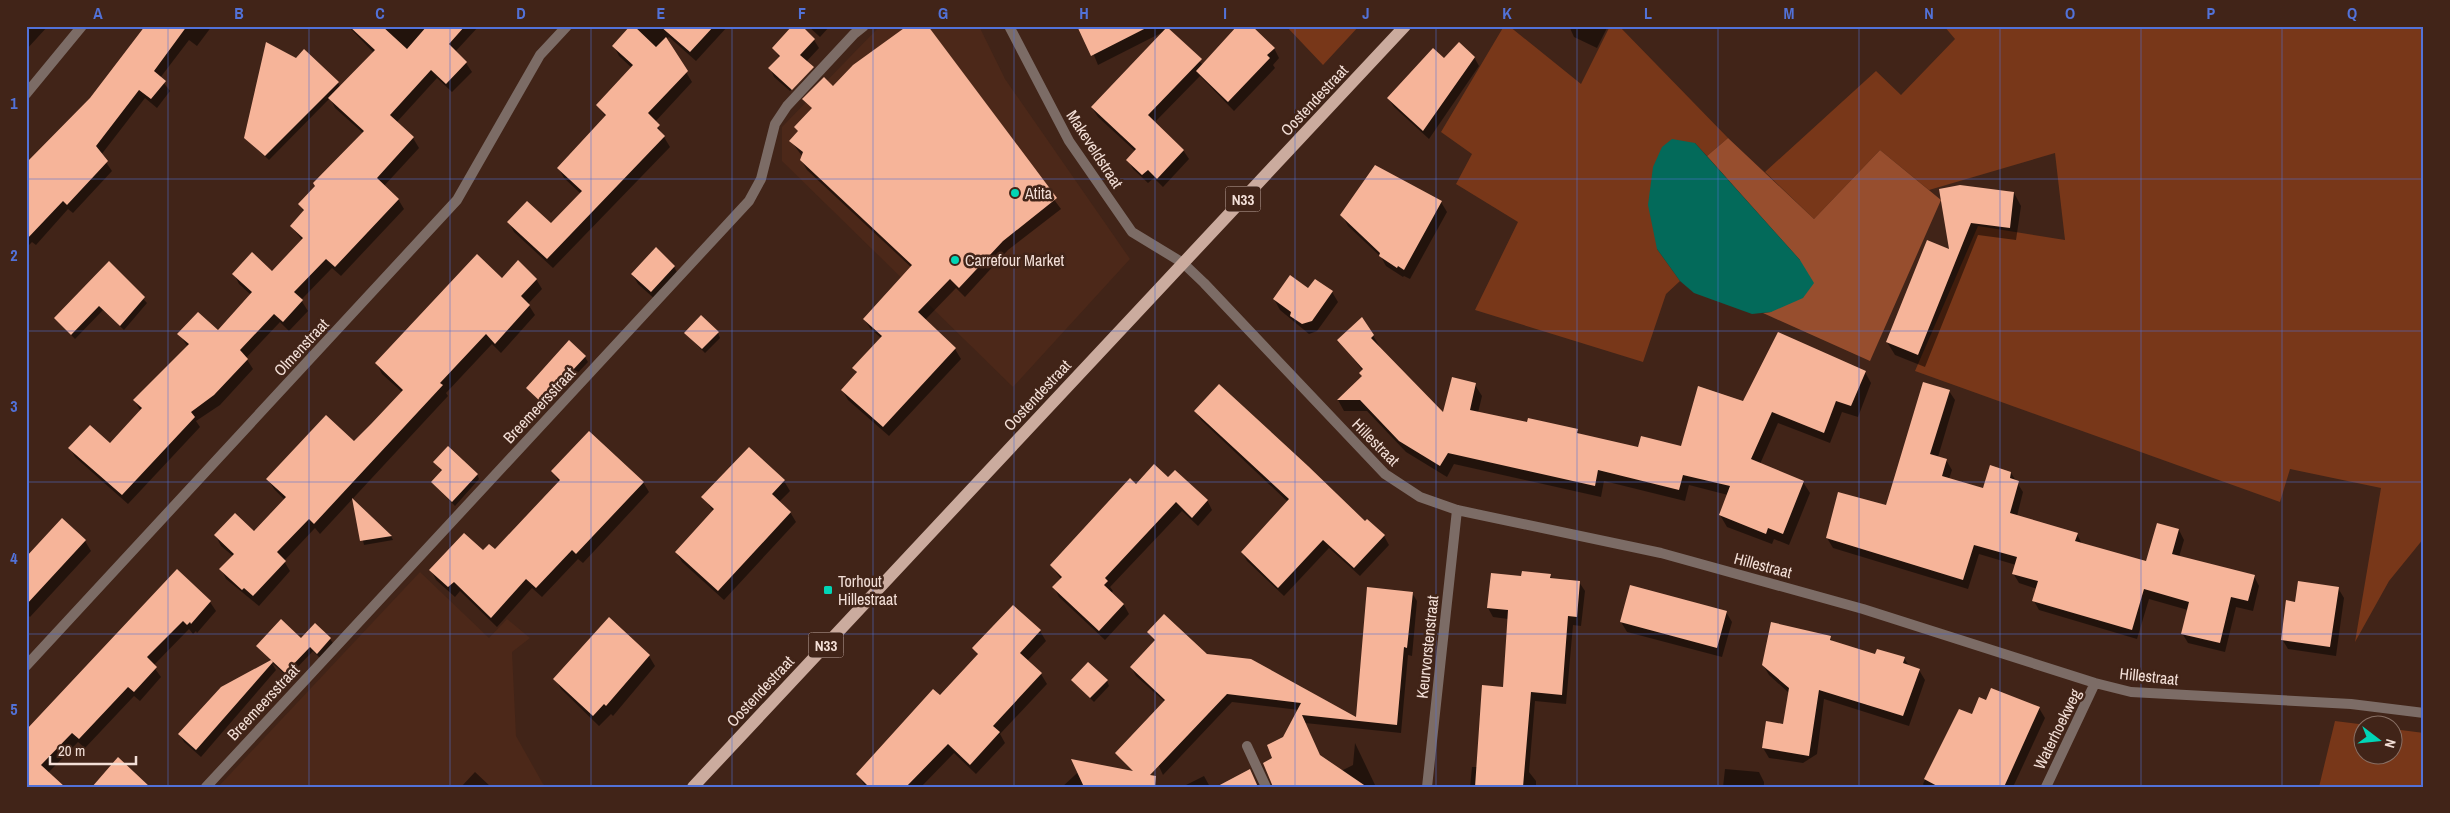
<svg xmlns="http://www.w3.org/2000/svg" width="2450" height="813" viewBox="0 0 2450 813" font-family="'Archivo Narrow',sans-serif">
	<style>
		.built { fill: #4c2819 }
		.green { fill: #783719 }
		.forest { fill: #974e2e }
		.water { fill: #036a5a }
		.shadow { fill: #0007 }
		.building { fill: #f6b499 }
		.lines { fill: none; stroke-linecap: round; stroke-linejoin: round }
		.street { stroke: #7c6c66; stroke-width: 10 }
		.primary { stroke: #cbab9e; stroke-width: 12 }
		.grid { fill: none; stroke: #5272d8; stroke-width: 1; stroke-opacity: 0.55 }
		.poi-dot { fill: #01d5b6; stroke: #412418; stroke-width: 2 }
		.labels { text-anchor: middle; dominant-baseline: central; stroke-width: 5; stroke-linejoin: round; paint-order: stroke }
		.shield { fill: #412418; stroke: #bea79e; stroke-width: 1 }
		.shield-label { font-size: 15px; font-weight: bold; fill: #f3dfd7 }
		.street-label { font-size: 16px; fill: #f3dfd7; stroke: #412418 }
		.poi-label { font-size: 16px; fill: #f3dfd7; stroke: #412418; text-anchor: start }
		.neatline { fill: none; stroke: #5272d8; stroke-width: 2 }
		.grid-label { font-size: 16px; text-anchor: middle; font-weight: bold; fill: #5272d8 }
	</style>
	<rect width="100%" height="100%" fill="#412418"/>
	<path class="built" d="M880,26H979L1005,79L1130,259L1013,387L782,161V127Z
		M420,572L489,638L507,619L530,638L512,652L516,736L543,784L547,787H218Z"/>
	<path class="green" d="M1286,26H1359L1323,65Z
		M1504,26H1509L1581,84L1610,26H1619L1728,138L1707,156L1695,143L1657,249L1680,281L1666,294L1643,362L1475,310L1518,222L1456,184L1472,154L1441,132Z
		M1944,26H2424V538L2389,581L2355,642L2381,488L2290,469L2280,502L1915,371L1978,226L2065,240L2055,153L1929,190L1880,150L1814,219L1765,172L1876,71L1901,95L1955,39Z
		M2335,721L2367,725L2362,726V756H2392L2393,729L2424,733V787H2319Z"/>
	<path class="forest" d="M1728,138L1814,219L1880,150L1941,200L1870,361L1763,313L1771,312L1800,260L1707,156Z"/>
	<path class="water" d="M1672,139L1695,143L1800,260L1814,283L1803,298L1771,312L1752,314L1694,293L1680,281L1657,249L1648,205L1653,167L1662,147Z"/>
	<path class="shadow" d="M26,26H48L26,50Z
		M148,26H212L197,46L189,40L160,78L170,91L157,108L145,98L101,155L112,171L73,213L68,209L36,245L32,242L26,248V165L91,99Z
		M348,26H479L455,52L466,63L472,72L452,92L437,78L396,123L413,138L419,148L384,186L398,199L404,209L341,276L332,268L301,300L308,311L289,331L280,322L246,358L253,369L220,405L196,421L200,427L128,504L75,457L70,448L110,445L140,410L135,401L188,347L179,334L218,332L251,295L239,284L234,274L272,273L303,241L291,226L304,212L299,204L363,133L335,108L330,98L269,160L245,138L338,83L340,87L374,53Z
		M632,26H728L696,61L669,37L666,39L692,82L655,122L670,147L553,268L514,232L508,222L551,225L581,194L564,178L559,169L606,117L597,105L632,68L619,56L614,46Z
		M808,26H830L820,37Z
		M927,26L1061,209L1008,250L965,297L956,288L925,320L955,349L961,359L889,436L848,400L842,390L857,374L854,368L881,338L870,328L864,319L912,268L807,170L801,160L802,156L791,141L833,88Z
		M1082,26H1175L1168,30L1203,65L1274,48L1279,58L1273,65L1275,68L1234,111L1200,76L1154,123L1183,150L1189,159L1163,187L1154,178L1148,183L1133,169L1128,160L1136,152L1098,117L1092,108L1163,32L1098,65Z
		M1569,26H1608L1597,48L1574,37Z
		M814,40L819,48L806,62L811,70L790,91L774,77L770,68L780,58L773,48Z
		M1474,57L1479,66L1429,139L1394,107L1388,98L1444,60Z
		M1941,190L2014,193L2021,206L2016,240L1978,235L1925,367L1895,355L1887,342L1951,251Z
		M1441,202L1447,212L1410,279L1404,276L1403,277L1386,266L1381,257L1348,226L1342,215Z
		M109,263L147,303L124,330L103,310L75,339L55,318Z
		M674,267L680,277L657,301L638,284L632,274Z
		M536,279L542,289L528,304L535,315L501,353L492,344L446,393L448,396L320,534L315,528L284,561L290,571L259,606L226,579L221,569L233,556L221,546L216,536L254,533L285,500L274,489L268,479L354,443L402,392L382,374L377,364L502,280Z
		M1309,290L1332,292L1338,302L1317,331L1309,334L1280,310L1274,299Z
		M1362,318L1380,347L1379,348L1444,415L1475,385L1482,396L1478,413L1528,424L1577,430L1580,435L1639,448L1681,447L1743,403L1865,372L1871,383L1858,417L1842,412L1830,443L1778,423L1760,464L1803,482L1810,493L1789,545L1774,539L1772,544L1727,527L1720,515L1728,495L1689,485L1685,501L1604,481L1601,497L1454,464L1447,477L1406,452L1367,411H1344L1338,400L1363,377V371L1339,340Z
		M685,333H718L720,338L705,353Z
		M585,357L588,362L546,406L530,392L528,388Z
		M1949,391L1955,400L1938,457L1946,460L1952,470L1949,479L1984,490L2011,473L2023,492L2017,516L2077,534L2082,544L2147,563L2158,524L2179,530L2184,540L2179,557L2254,576L2259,586L2253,611L2236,607L2225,652L2188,643L2182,633L2188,610L2149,599L2137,639L2039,610L2034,601L2037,589L2019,583L2013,573L2016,565L1979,554L1968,589L1833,548L1827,538L1887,506Z
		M1196,411L1384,536L1389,545L1360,576L1329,548L1284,596L1247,561L1242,552L1288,502L1201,420Z
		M435,462L477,474L479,479L455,506L432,482L442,472Z
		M553,472L643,482L649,492L583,563L578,559L542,597L532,588L497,627L460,591L455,597L436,580L431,570L483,552L495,551L559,482Z
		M1168,479L1207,500L1212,510L1198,526L1182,511L1110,587L1113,591L1111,593L1124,605L1129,614L1105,640L1059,597L1054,587L1061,579L1051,565L1136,486Z
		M784,481L790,491L779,502L790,512L796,522L724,600L682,562L676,552L714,512L703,497Z
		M354,501L391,536L393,540L364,545Z
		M85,541L91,551L30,617L26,613V558Z
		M178,570L210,602L216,611L197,633L196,631L193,634L189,629L153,666L161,677L140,701L134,696L85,748L78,742L48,773L26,787V733Z
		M1492,574L1522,577L1550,575L1553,580L1579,582L1585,591L1581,626L1573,625L1566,704L1535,701L1529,772L1536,781V787H1470L1472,767H1478L1504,688L1508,619L1493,617L1488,608Z
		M2338,588L2344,598L2336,656L2288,649L2282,639L2296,603Z
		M1412,593L1417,601L1412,656L1408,655L1401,733L1305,723L1320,757L1341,771L1353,765L1355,743L1376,787H1273L1274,759L1299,710L1232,702L1163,775L1141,728L1165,702L1136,676L1131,667L1155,642L1149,633L1357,719Z
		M1013,606L1040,631L1046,641L1027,661L1041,674L1047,684L1000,734L1005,743L976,774L954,753L921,787H866L857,774L940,697L978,656L974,648Z
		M1726,612L1732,622L1722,657L1627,632L1621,622Z
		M1830,637L1833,643L1876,656L1904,658L1909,666L1919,670L1925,680L1909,726L1824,699L1817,754L1803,763L1769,758L1763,748L1767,722L1784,725L1789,693L1769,675L1763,665Z
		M330,639L333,643L320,658L313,651L288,677L271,662L276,670L201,757L184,742L179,734L271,661L258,646Z
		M649,656L655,666L613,716L611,714L599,726L561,689L555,679Z
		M1072,680L1107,681L1109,686L1094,702Z
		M1986,702L2039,708L2045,718L2013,787H1925L1923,784L1959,710L1972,715Z
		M1088,763L1110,787H1062Z
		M1725,769L1759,772L1764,782V787H1723Z
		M475,772L491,787H461Z
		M1204,776L1210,787H1182Z"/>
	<path class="building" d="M145,26H187L154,71L166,81L151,99L139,90L96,146L108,161L67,205L63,201L26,240V163L90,98Z
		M349,26H382L407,49L427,26H465L449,44L467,62L446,84L431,70L390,115L414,137L377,178L399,199L335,267L326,259L294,292L303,300L283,322L274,314L240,350L248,359L214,395L191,412L195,417L122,495L68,448L90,425L110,443L142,408L133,400L189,344L177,334L198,312L218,330L252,292L232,274L252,252L272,271L303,238L290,226L304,210L298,204L315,186L313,183L364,131L328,98L375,50Z
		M630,26H634L656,47L666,37L688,71L648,113L660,125L657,128L665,136L547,259L507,222L527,201L551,223L582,191L557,168L606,115L596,105L633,65L612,46Z
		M660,26H714L690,52Z
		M792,26H802L815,39L800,55L814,67L792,90L768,68L780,56L772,48Z
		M907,26H928L1057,198L1003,241L959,288L950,279L918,312L956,348L883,427L841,390L857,372L852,368L882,336L863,319L912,265L800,160L803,152L789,141L798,131L794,127L812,108L802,99L824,77L833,86L853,65Z
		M1077,26H1150L1091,56Z
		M1237,26H1252L1275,48L1267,55L1270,58L1228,102L1196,71Z
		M1167,27L1202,59L1148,115L1184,150L1157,179L1148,170L1142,175L1126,160L1136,149L1091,107Z
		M266,42L296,58L304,49L339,82L265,156L244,138Z
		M1459,42L1475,57L1423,131L1387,98L1433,48L1444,58Z
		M1375,165L1442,201L1404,270L1398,266L1397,268L1379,256L1380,253L1340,215Z
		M1960,185L2014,192L2010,228L1971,223L1918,355L1886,342L1927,240L1949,249L1939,189Z
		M656,247L675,266L651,292L631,274Z
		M477,254L502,278L518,260L537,279L521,296L530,305L495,344L486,334L440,383L443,385L314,524L309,519L277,552L286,561L253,596L244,588L242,590L219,569L234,554L214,535L235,513L254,531L286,497L266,479L326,415L354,441L371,424L403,390L375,363Z
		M109,261L145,297L120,326L99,306L71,335L54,318Z
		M1290,275L1308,288L1315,279L1333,291L1312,321L1302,324L1290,316L1291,312L1273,299Z
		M701,315L719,332L702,349L684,333Z
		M1362,317L1374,335L1371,338L1443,412L1452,377L1476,383L1470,410L1527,422L1528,418L1578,429L1577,433L1638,447L1641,436L1681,446L1698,386L1743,401L1778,332L1866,371L1851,406L1836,401L1824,433L1772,412L1751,459L1804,481L1783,534L1768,528L1766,534L1719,515L1730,486L1683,475L1679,490L1598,470L1595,486L1448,453L1440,466L1399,441L1360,400H1337L1362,376L1359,373L1363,369L1337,340Z
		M569,340L586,356L542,403L526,388Z
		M1923,382L1950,390L1930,454L1947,459L1942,476L1983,488L1990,465L2011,472L2010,478L2019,481L2010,513L2078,533L2075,541L2146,561L2157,523L2179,529L2172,554L2255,575L2248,601L2231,597L2220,643L2181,634L2189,602L2144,589L2132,630L2032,601L2038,581L2012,574L2017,557L1974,545L1963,580L1826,538L1838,492L1886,505Z
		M1219,384L1308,466L1365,521L1367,519L1385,535L1354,568L1323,540L1278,588L1241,552L1289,499L1194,411Z
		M589,431L644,482L576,554L572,550L536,588L526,579L491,618L454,582L448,587L429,570L464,533L483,550L489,544L495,549L560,480L551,471Z
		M448,446L478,474L452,502L431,482L442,470L433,462Z
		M749,447L785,480L772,494L791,512L718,591L675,552L714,509L701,497Z
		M1154,464L1168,477L1175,470L1208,500L1192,518L1176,502L1105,578L1108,581L1104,585L1124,604L1099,631L1052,587L1062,577L1050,565L1130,478L1136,484Z
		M352,498L392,536L360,541Z
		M62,518L86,540L26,605V557Z
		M177,569L211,601L191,624L190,622L187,625L183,621L147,657L157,667L134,692L128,687L79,739L72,733L41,765L65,787H26V730Z
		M1522,571L1551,574L1550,578L1580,581L1577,617L1568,616L1562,695L1531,692L1523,787H1475L1482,685L1503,687L1508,610L1487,608L1491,573L1521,576Z
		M2298,581L2339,587L2330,647L2281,640L2286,600L2295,602Z
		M1630,585L1727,611L1717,648L1620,622Z
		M1367,587L1413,592L1407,648L1404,647L1397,725L1302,715L1320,755L1367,787H1273L1263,763L1272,758L1267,745L1283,737L1301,703L1227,694L1150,775L1156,776L1155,787H1084L1071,759L1133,771L1115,753L1165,700L1130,667L1155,640L1147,632L1164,614L1207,654L1251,659L1356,717Z
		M1013,605L1041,630L1020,653L1042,673L993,726L1000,732L970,765L948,744L906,787H869L856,774L933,689L940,695L978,654L972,648Z
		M609,617L650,655L606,706L604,704L593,716L553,679Z
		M281,619L301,638L315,623L331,638L317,654L310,647L285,673L256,646Z
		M1771,622L1831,636L1830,640L1875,654L1877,649L1905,657L1903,663L1920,669L1903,716L1819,690L1809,756L1762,748L1766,721L1783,724L1789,688L1762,665Z
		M271,660L273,662L196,750L178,734L221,687Z
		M1088,662L1108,680L1090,698L1071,680Z
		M1991,688L2040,707L2004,787H1939L1924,779L1959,709L1972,714L1979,697L1986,700Z
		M118,757L150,787H92Z
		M1250,769L1258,787H1216Z"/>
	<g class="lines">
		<path class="street" d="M1009,26L1069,141L1132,232L1183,263L1204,283L1385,474L1420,497L1457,510L1661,553L1863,609L2095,683L2131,692L2351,704L2424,713
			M26,94L82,26
			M26,666L457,200L540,55L567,26
			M1247,746L1266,787
			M206,787L749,201L761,179L775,124L787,106L854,34L864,26
			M1427,787L1457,510
			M2046,787L2095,683"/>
		<path class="primary" d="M693,787L1405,26"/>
	</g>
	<path class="grid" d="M168,26V787M309,26V787M450,26V787M591,26V787M732,26V787M873,26V787M1014,26V787M1155,26V787M1295,26V787M1436,26V787M1577,26V787M1718,26V787M1859,26V787M2000,26V787M2141,26V787M2282,26V787M26,179H2424M26,331H2424M26,482H2424M26,634H2424"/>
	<g class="poi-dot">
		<circle cx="1015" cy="193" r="5"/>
		<circle cx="955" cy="260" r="5"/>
		<rect x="823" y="585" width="10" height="10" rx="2.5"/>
	</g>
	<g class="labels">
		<g class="shield">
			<rect x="1225.5" y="186.5" width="35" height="25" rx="4"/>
			<rect x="808.5" y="632.5" width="35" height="25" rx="4"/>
		</g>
		<g class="shield-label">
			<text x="1243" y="199">N33</text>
			<text x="826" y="645">N33</text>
		</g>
		<g class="street-label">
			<text transform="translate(1314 100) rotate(-47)">Oostendestraat</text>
			<text transform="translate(1095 149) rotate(57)">Makeveldstraat</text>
			<text transform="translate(301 347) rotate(-47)">Olmenstraat</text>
			<text transform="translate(1037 395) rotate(-47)">Oostendestraat</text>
			<text transform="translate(539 405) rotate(-47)">Breemeersstraat</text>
			<text transform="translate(1376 442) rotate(45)">Hillestraat</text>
			<text transform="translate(1763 565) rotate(15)">Hillestraat</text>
			<text transform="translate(1427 647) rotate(-84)">Keurvorstenstraat</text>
			<text transform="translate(2149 676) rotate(6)">Hillestraat</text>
			<text transform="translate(760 691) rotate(-47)">Oostendestraat</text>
			<text transform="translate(263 702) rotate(-47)">Breemeersstraat</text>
			<text transform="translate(2057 729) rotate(-64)">Waterhoekweg</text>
		</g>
		<g class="poi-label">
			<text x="1025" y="193">Atita</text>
			<text x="965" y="260">Carrefour Market</text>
			<text x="838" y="581">Torhout<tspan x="838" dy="18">Hillestraat</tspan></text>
		</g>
	</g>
	<rect width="2450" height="813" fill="none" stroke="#412418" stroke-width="55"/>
	<g transform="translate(2378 740) rotate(106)"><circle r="24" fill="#412418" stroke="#886f64"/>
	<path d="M0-4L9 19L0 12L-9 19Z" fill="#01d5b6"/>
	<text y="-8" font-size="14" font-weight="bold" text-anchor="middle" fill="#f3dfd7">N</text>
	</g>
	<path d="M50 756v8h86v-8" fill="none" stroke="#f3dfd7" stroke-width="2.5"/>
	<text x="58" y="756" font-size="15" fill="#f3dfd7" stroke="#412418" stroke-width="4" paint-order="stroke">20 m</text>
	<rect x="28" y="28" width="2394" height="758" class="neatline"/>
	<g class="grid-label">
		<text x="98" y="19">A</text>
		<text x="239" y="19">B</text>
		<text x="380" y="19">C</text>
		<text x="521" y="19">D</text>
		<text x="661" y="19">E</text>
		<text x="802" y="19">F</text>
		<text x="943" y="19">G</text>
		<text x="1084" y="19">H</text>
		<text x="1225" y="19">I</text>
		<text x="1366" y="19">J</text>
		<text x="1507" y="19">K</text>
		<text x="1648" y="19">L</text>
		<text x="1789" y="19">M</text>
		<text x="1929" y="19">N</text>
		<text x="2070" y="19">O</text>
		<text x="2211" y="19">P</text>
		<text x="2352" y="19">Q</text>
		<text x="14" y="109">1</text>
		<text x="14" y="261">2</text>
		<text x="14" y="412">3</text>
		<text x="14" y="564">4</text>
		<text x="14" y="715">5</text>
	</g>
</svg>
